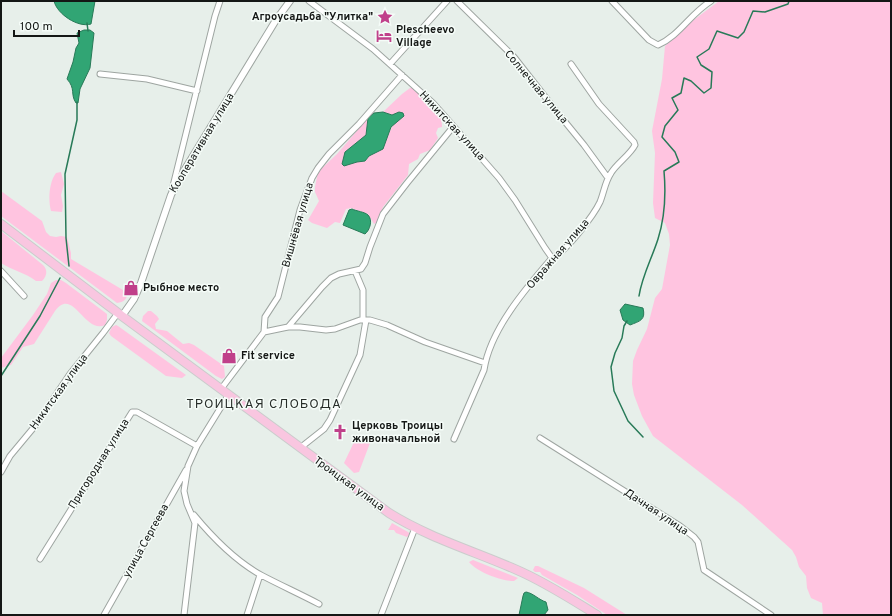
<svg xmlns="http://www.w3.org/2000/svg" width="892" height="616" viewBox="0 0 892 616" font-family="Overpass,sans-serif">
	<style>
		.green { fill: #ffc4e0 }
		.water { fill: #31a574; stroke: #287a58 }
		.lines { fill: none; stroke-linecap: round; stroke-linejoin: round }
		.stream { stroke: #287a58; stroke-width: 1.5 }
		.minor-casing { stroke: #9ea5a1; stroke-width: 7 }
		.tertiary-casing { stroke: #9ea5a1; stroke-width: 8 }
		.primary-casing { stroke: #cbcccc; stroke-width: 10 }
		.minor { stroke: #fff; stroke-width: 5 }
		.tertiary { stroke: #fff; stroke-width: 6 }
		.primary { stroke: #f9c6e0; stroke-width: 8 }
		.labels { text-anchor: middle; dominant-baseline: central; stroke-width: 3; stroke-linejoin: round; paint-order: stroke }
		.poi-label { font-size: 11px; font-weight: bold; fill: #141715; stroke: #f5fcf8; text-anchor: start }
		.street-label { font-size: 11px; fill: #141715; stroke: #f5fcf8 }
		.quarter-label { font-size: 13px; letter-spacing: 1px; fill: #272d29; stroke: #f5fcf8 }
	</style>
	<rect width="100%" height="100%" fill="#e7efea"/>
	<path class="green" d="M719,1H891V615H823L822,603L811,598L807,588L806,576L799,567L796,557L792,550L742,505L653,436L642,416L634,395L632,384L633,361L637,350L647,329L655,298L662,289L670,245L669,234L665,223L655,218L653,203L655,153L652,131L662,79L665,46L691,22Z
		M410,88H415C425,99 443,111 442,127L438,128L436,133L438,138L430,150L420,154L418,159L409,164L408,175L383,207L377,222L374,224L368,214L351,208L346,209L340,223L335,222L327,228L312,223L308,220L319,201L315,192V187L318,172L337,154L368,118L366,135L355,144L357,162L365,161L369,156L383,149L387,137L393,125L392,115L383,112L402,94Z
		M61,172L64,184L61,195L63,206L62,212L51,211C48,200 49,182 56,173Z
		M1,191L42,221L46,232L50,236L56,237L61,236L67,237L71,253V259L128,293C126,300 124,302 117,303L1,216Z
		M1,231L43,265C48,270 47,276 42,281H36C26,273 12,270 1,263Z
		M56,280H61L66,283L107,314V320L105,325C85,335 73,286 55,311L34,344L23,347L11,365L1,368V358L33,315L47,294L51,283Z
		M148,311H151L157,316L159,319L155,324L156,329L167,331L183,344L189,343L194,345L224,366L225,377L222,379L216,376L142,321L143,316Z
		M116,325L118,326L186,375L182,378L166,376L111,336L109,333L112,327Z
		M360,436H368L370,443L359,472L354,473L344,463L355,440Z
		M392,523L408,532L410,534L407,537L396,533L394,530H388Z
		M473,560L518,578L514,581C501,581 477,572 469,562Z
		M535,566H538L584,588L627,615H607L577,595L542,575L540,572H535L533,570Z"/>
	<path class="water" d="M54,1H95L91,24C78,28 57,14 54,1Z
		M84,30H90L94,33L90,68L80,89L78,103H76C70,94 76,89 67,79L73,62L76,48L79,43L77,33Z
		M383,112L392,115L399,112L403,113L404,116L391,127L383,149L369,156L365,161L357,162L344,166L342,164L345,152L366,135L368,118L374,113Z
		M352,209C356,211 365,212 368,215C373,220 370,230 365,234L343,225L349,210Z
		M625,304L643,308C646,320 640,321 630,325L623,320L620,310Z
		M526,592C533,593 539,600 546,602L548,610L544,615H519L523,596L524,593Z"/>
	<g class="lines">
		<path class="stream" d="M87,23L88,31
			M69,266L66,238L65,174L77,120V102
			M639,296C642,276 652,258 658,239C665,217 666,194 664,171L679,162L675,152L662,137L665,126L678,110L672,98L681,93L684,78L691,81L704,93L711,88L712,72L701,65L697,57L709,49L717,31L738,38L744,32L753,11L765,12L788,4L789,1
			M627,321L624,326L622,338L615,353L611,367L614,391L628,421L643,437
			M1,376L40,316L60,278"/>
		<defs>
			<path id="minor" d="M309,1L373,49L433,103L499,178L515,200L545,248L552,258
				M457,1L514,57L557,112L584,145L608,178
				M612,1L649,40L658,45C679,36 691,13 711,1
				M390,64L447,1
				M100,74L147,79L197,91
				M172,190L215,16L220,1
				M1,271L24,296
				M355,271L363,290V320
				M288,327L322,287L331,278L339,274L361,269L365,263L370,247L383,214L407,183L453,127
				M264,332L265,317L278,297L300,210L312,178L318,168L329,154L359,124L402,75
				M221,389L264,332L288,327H300L326,330L335,329L360,320H370L387,325L425,342L485,363
				M540,438L680,526L694,537L698,542L704,570L771,615
				M454,439L484,370C490,330 526,288 552,258C565,253 594,215 600,202C604,192 605,182 611,173C617,163 630,155 635,145L634,142L599,104L571,64
				M300,448L324,429L330,420L360,355L366,320
				M1,472L10,456L35,426L70,374L103,333L118,313
				M194,515C213,538 234,560 261,575C280,585 300,594 319,604
				M40,559L132,412H137L197,446
				M104,615L186,470
				M184,615L195,523L187,504L184,491L188,466L197,446L229,394
				M247,615L260,575
				M381,615L415,528"/>
			<path id="tertiary" d="M122,316L134,299L141,283L171,195L179,179L276,20L290,1"/>
			<path id="primary" d="M1,224L122,316L389,513C429,538 474,551 517,570C545,582 571,599 597,615"/>
		</defs>
		<use href="#minor" class="minor-casing"/>
		<use href="#tertiary" class="tertiary-casing"/>
		<use href="#primary" class="primary-casing"/>
		<use href="#minor" class="minor"/>
		<use href="#tertiary" class="tertiary"/>
		<use href="#primary" class="primary"/>
	</g>
	<defs>
		<symbol id="sight-bare" viewBox="-9 -9 18 18"><path d="M0-6L1.8-2.2L6-1.7L2.9 1.2L3.7 5.4L0 3.3L-3.7 5.4L-2.9 1.2L-6-1.7L-1.8-2.2Z" fill="#c0408a" stroke="#f5fcf8" stroke-width="2.5" paint-order="stroke"/></symbol>
		<symbol id="hotel-bare" viewBox="-9 -9 18 18"><path d="M-6-4.5h1.5V1H6V5H4.5V3h-9V5H-6ZM-4 0a1.8 1.8 0 1 1 3.6 0ZM.5 0V-2.5h3Q6-2.5 6 0Z" fill="#c0408a" stroke="#f5fcf8" stroke-width="2.5" paint-order="stroke"/></symbol>
		<symbol id="shop-bare" viewBox="-9 -9 18 18"><path d="M-5-2.5h2.3a2.7 3.5 0 0 1 5.4 0H5L5.5 6h-11ZM-1.5-2.5h3a1.5 2.3 0 0 0-3 0Z" fill="#c0408a" stroke="#f5fcf8" stroke-width="2.5" paint-order="stroke"/></symbol>
		<symbol id="church-bare" viewBox="-9 -9 18 18"><path d="M-1.2-6h2.4v3.5h3.3v2.4h-3.3V6h-2.4V-.1h-3.3v-2.4h3.3Z" fill="#c0408a" stroke="#f5fcf8" stroke-width="2.5" paint-order="stroke"/></symbol>
	</defs>
	<g fill-rule="evenodd">
		<use href="#sight-bare" x="374" y="6" width="22" height="22"/>
		<use href="#hotel-bare" x="373" y="25" width="22" height="22"/>
		<use href="#shop-bare" x="120" y="277" width="22" height="22"/>
		<use href="#shop-bare" x="218" y="345" width="22" height="22"/>
		<use href="#church-bare" x="329" y="421" width="22" height="22"/>
	</g>
	<g class="labels">
		<g class="poi-label">
			<text x="373" y="17" text-anchor="end">Агроусадьба "Улитка"</text>
			<text x="396" y="30">Plescheevo<tspan x="396" dy="13">Village</tspan></text>
			<text x="143" y="288">Рыбное место</text>
			<text x="241" y="356">Fit service</text>
			<text x="352" y="426">Церковь Троицы<tspan x="352" dy="13">живоначальной</tspan></text>
		</g>
		<g class="street-label">
			<text transform="translate(536 87) rotate(50)">Солнечная улица</text>
			<text transform="translate(452 126) rotate(47)">Никитская улица</text>
			<text transform="translate(202 143) rotate(-59)">Кооперативная улица</text>
			<text transform="translate(298 225) rotate(-74)">Вишнёвая улица</text>
			<text transform="translate(558 254) rotate(-49)">Овражная улица</text>
			<text transform="translate(59 392) rotate(-54)">Никитская улица</text>
			<text transform="translate(99 464) rotate(-58)">Пригородная улица</text>
			<text transform="translate(349 484) rotate(36)">Троицкая улица</text>
			<text transform="translate(656 512) rotate(34)">Дачная улица</text>
			<text transform="translate(146 541) rotate(-61)">улица Сергеева</text>
		</g>
		<g class="quarter-label">
			<text x="264" y="405">ТРОИЦКАЯ СЛОБОДА</text>
		</g>
	</g>
	<rect width="892" height="616" fill="none" stroke="#141715" stroke-width="4"/>
	<path d="M14 30v6h65v-6" fill="none" stroke="#141715" stroke-width="2"/>
	<text x="20" y="30" font-size="12" fill="#141715" stroke="#f5fcf8" stroke-width="3" paint-order="stroke">100 m</text>
</svg>
